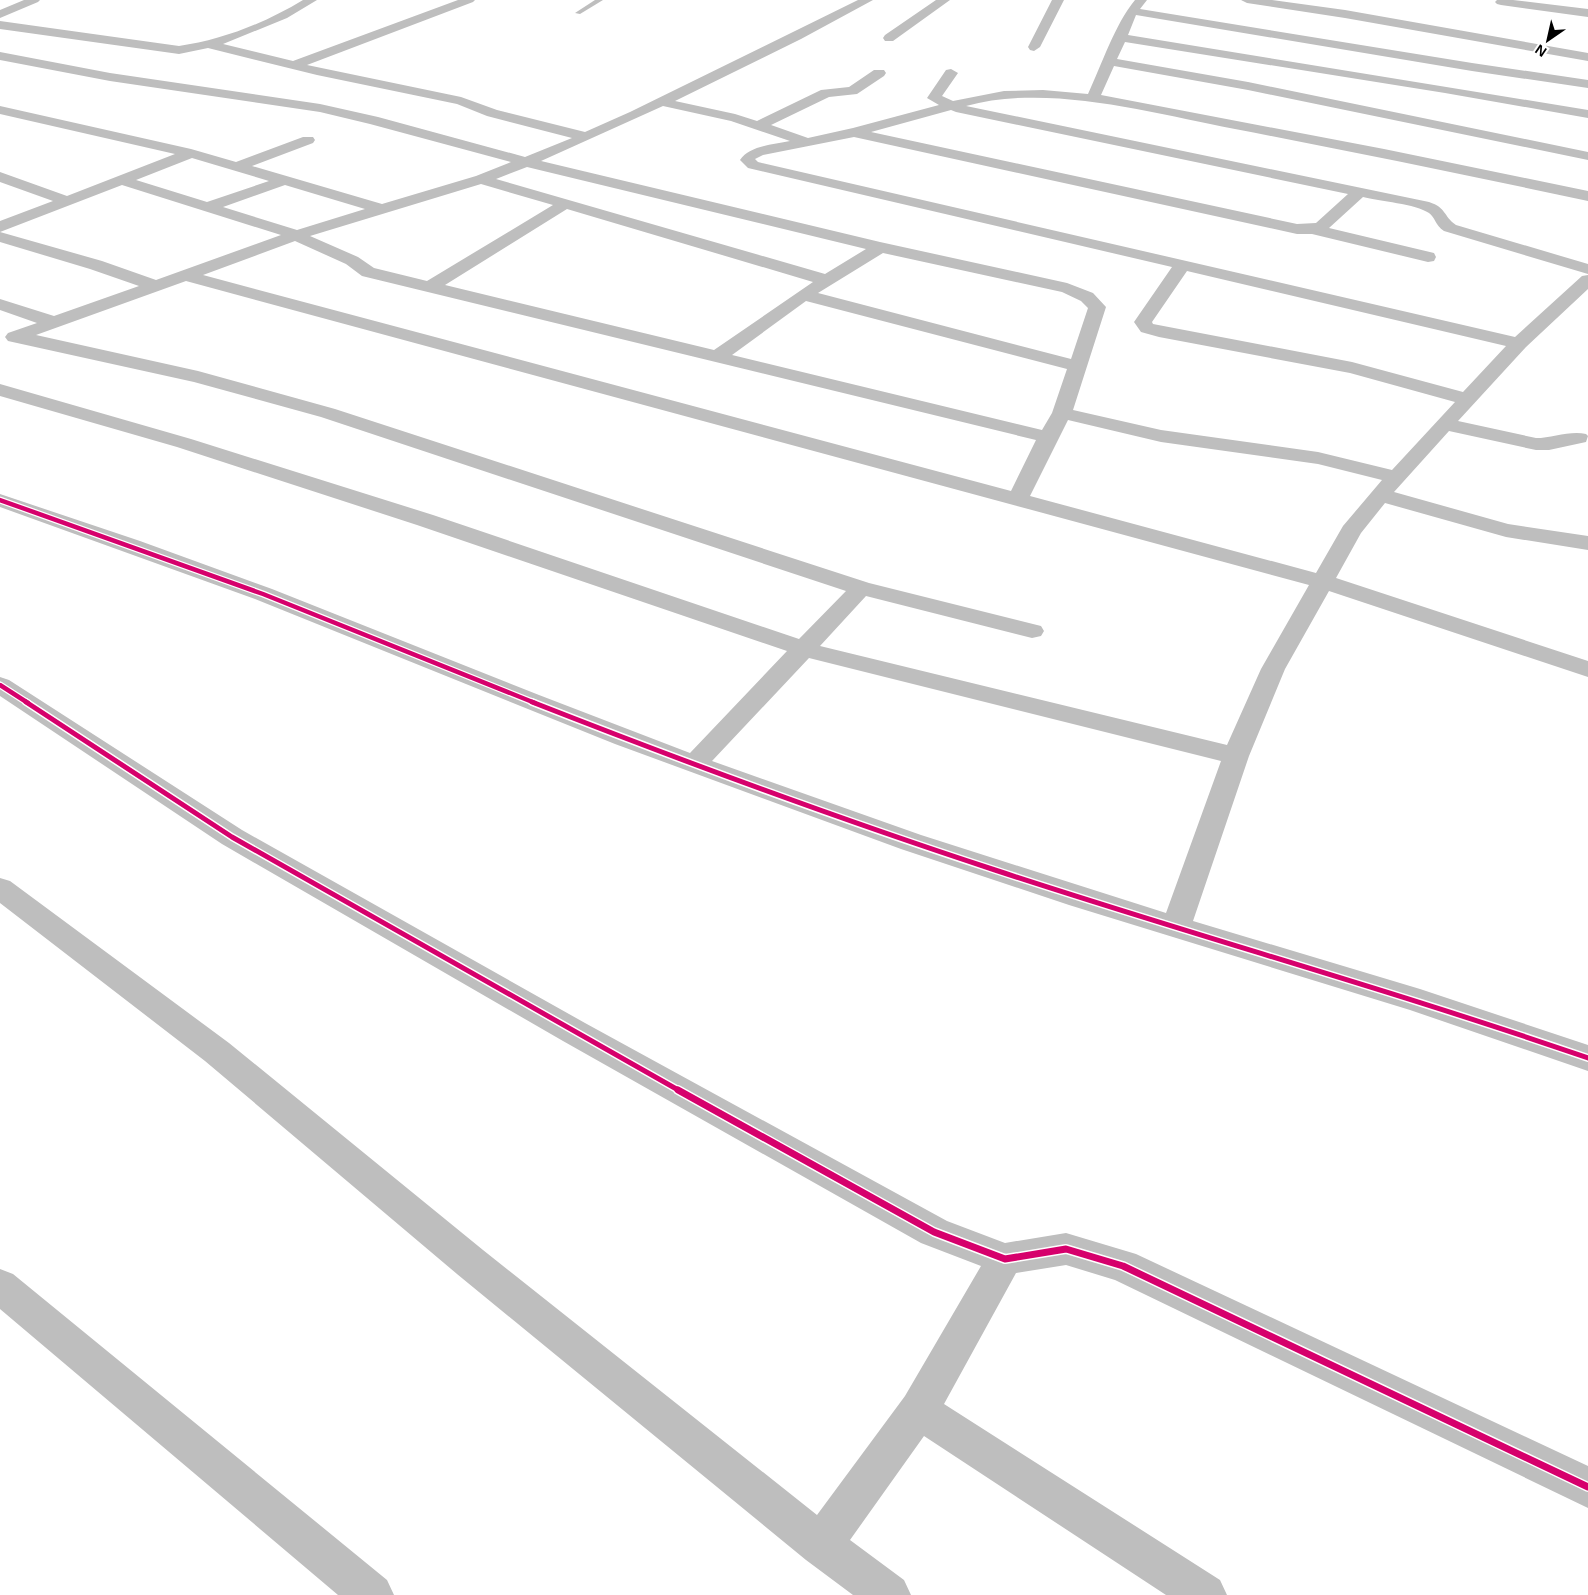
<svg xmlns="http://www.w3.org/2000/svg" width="1588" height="1595" viewBox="0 0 1588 1595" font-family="Arial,sans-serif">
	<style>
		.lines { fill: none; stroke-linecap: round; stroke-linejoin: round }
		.service { fill: #bebebe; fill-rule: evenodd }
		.minor { fill: #bebebe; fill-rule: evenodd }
		.cycleway-far2-casing { stroke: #fff; stroke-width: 7 }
		.cycleway-far1-casing { stroke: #fff; stroke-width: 8 }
		.cycleway-casing { stroke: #fff; stroke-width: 10 }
		.cycleway-far2 { stroke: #d6006c; stroke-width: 4.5 }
		.cycleway-far1 { stroke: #d6006c; stroke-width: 5 }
		.cycleway { stroke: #d6006c; stroke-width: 7 }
	</style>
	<rect width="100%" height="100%" fill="#fff"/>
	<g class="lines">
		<path class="service" d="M595,0H603L580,14L575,13Z"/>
		<path class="minor" d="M24,0H40L38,2L0,18V10Z
			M303,0H317L287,18L223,44L293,61L458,0H475L473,2L307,65L461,97L497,110L585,132L630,112L858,0H873L801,39L675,101L735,114L757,121L821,90L849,87L874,70H884L886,73L884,76L857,94L829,97L771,125L808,138L853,128L939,105L927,98L946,70L951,69L958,73L942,96L953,101L1004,91L1043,90L1088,94C1102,64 1115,24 1135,0H1147L1140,9L1472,63L1588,80V88L1472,71L1136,15L1128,35L1588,110V118L1445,93L1125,42L1117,59L1248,82L1588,152V160L1248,90L1114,66L1101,95L1384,149L1588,191V201C1471,176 1353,152 1235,129C1152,113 1049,83 966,106L1429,202C1447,208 1443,216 1456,225L1588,264V274L1444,231C1435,225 1435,217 1429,213C1416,204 1379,201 1363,197L1329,228L1434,253L1436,257L1434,261L1428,262L1312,234H1297L854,137L763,155L755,159L758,162L1515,337L1582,276L1588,275V289L1526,347L1458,421L1536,438C1552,438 1571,430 1586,434L1588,436L1586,442L1549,450H1536L1449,431L1394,492L1508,524L1588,536V550L1506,537L1385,503L1361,533L1336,578L1588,661V677L1329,591L1285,669L1249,756L1193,921L1420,989L1588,1045V1071L1410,1010L1069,905L901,849L615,744L255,599L0,507V494L140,541L272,589L539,695L690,753L787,651L417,525L177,447L0,396V384L191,439L433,515L799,639L846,591L321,417L194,382L8,341L5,337L8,333L37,323L0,310V299L54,316L139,286L90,269L0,242V232L102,261L156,280L281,235L122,185L0,232V221L53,201L0,182V172L67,196L175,154L0,114V106L191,149L236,162L303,137H313L315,140L313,143L252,166L382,204L476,176L511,162L370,124L320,112L110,81L0,60V52L110,73L320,104L378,117L525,157L572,138L487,116L457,104L317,75L208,48L179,54L0,29V21L179,46C222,40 265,23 303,0ZM663,106L731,121L790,141C773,145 750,145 740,160L748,168L1172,267L1134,322L1141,332L1159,337L1350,373L1455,402L1392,470L1318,452L1161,430L1073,410L1106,307L1093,293L1067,283L880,242L541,161ZM951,110L956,112L1348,194L1316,223L1297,224L871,132ZM192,158L269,181L207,202L136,180ZM527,167L866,249L825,274L496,179ZM481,184L553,205L427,281L374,268L358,257L310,236ZM285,185L365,209L297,230L223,207ZM567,209L813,282L714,350L445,285ZM295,241L346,264L362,276L1036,440L1011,491L203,275ZM883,253L1062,292L1081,301L1088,308L1071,359L818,293ZM1187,271L1506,346L1463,392L1352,362L1153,324L1152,322ZM186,281L1309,585L1261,669L1227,745L820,646L866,596L1032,638L1041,636L1044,631L1041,626L869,583L335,409L198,371L36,335ZM806,301L1067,369L1052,413L1042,430L732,355ZM1068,420L1161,442L1318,464L1382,480L1343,526L1316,573L1030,496ZM809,658L1221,761L1166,913L921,835L712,761Z
			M936,0H950L893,41H885L883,38L885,35Z
			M1052,0H1064L1040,47L1034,51L1030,50L1028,47Z
			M1241,0H1272L1345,10L1588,53V61L1345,18L1247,3Z
			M1497,0H1513L1588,9V17L1501,5L1497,4L1495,2Z
			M0,677L9,680L242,830L585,1023L947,1221L1005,1243L1066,1233L1136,1254L1588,1466V1508L1115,1280L1066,1265L1016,1273L944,1404L1220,1580L1227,1595H1166L924,1436L850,1540L904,1580L911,1595H853L806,1560L457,1274L205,1061L0,903V878L10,881L229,1043L483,1250L817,1515L905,1396L981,1266L921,1243L563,1041L222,844L0,696Z
			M0,1269L13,1274L387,1580L394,1595H338L0,1309Z"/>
		<defs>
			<path id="cycleway-far2" d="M0,500L263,594L535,703
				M0,685L28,703"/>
			<path id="cycleway-far1" d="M26,702L232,837L680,1091
				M532,702C685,762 839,819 995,870C1192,935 1392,990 1588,1058"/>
			<path id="cycleway" d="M678,1090L934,1232L1005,1259L1066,1249L1123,1266L1588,1487"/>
		</defs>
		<use href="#cycleway-far2" class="cycleway-far2-casing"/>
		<use href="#cycleway-far1" class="cycleway-far1-casing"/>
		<use href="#cycleway" class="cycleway-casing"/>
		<use href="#cycleway-far2" class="cycleway-far2"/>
		<use href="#cycleway-far1" class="cycleway-far1"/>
		<use href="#cycleway" class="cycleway"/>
	</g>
	<g transform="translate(1548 40) rotate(214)" stroke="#ffffff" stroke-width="4" paint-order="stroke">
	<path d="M0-4L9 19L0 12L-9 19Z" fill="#000000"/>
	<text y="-8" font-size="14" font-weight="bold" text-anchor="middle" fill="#000000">N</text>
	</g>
</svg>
